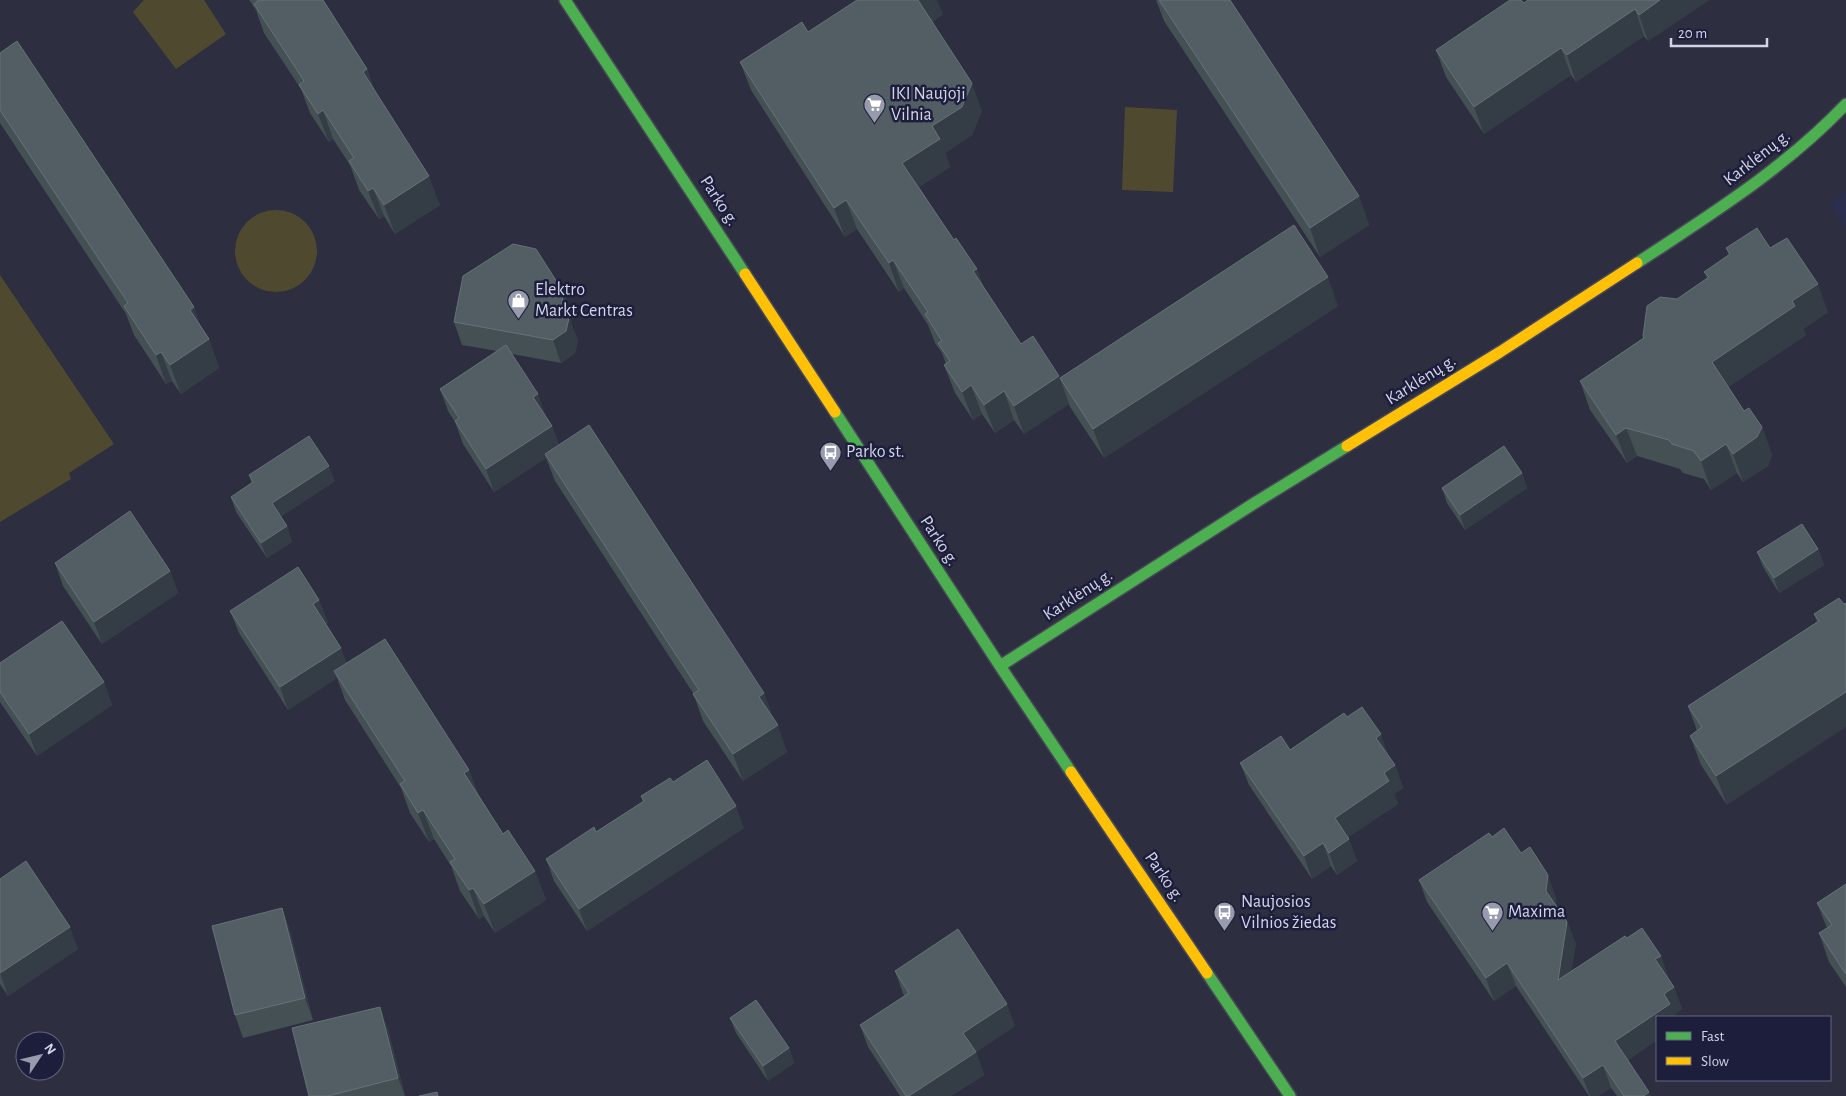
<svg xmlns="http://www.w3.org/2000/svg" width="1846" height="1096" viewBox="0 0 1846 1096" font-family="'Alegreya Sans',sans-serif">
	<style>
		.built { fill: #2c2e4f }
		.green { fill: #4f4a2f }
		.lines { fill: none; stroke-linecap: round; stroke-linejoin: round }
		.fast-casing { stroke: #484958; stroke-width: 14 }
		.slow-casing { stroke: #484958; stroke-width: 14 }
		.fast { stroke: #4caf50; stroke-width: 11 }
		.slow { stroke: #ffc107; stroke-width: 11 }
		.wall { fill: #445054 }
		.shaded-wall { fill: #343c45 }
		.building { fill: #535e64; stroke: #677179 }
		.labels { text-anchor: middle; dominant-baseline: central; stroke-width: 5; stroke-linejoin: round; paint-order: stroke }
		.poi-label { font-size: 18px; fill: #d2d4e8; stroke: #1d1e3b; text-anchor: start }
		.street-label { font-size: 18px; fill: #d2d4e8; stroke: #1d1e3b }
	</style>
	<rect width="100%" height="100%" fill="#2d2e3f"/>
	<path class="built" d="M1846,191V227L1830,205Z"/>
	<path class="green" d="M144,0H204L226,34L176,69L133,12Z
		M1125,107L1177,110L1173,192L1122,190Z
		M235 251a41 41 0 1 1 82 0a41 41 0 1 1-82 0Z
		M0,275L114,444L69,473L71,479L0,522Z"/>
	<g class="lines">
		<defs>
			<path id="fast" d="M565,0L745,274
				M1637,263C1711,214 1784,169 1846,104
				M835,412L1000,666L1071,772
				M1000,666L1253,504L1347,446
				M1207,973L1290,1096"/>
			<path id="slow" d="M745,274L835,412
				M1347,446L1500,352L1637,263
				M1071,772L1207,973"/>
		</defs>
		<use href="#fast" class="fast-casing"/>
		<use href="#slow" class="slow-casing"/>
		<use href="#fast" class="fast"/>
		<use href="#slow" class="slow"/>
	</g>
	<path class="wall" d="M249,0H323L367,69L375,92L440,205L395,234L384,216L379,219L359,190L350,165L333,139L329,142L310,113L301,89L264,33L256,10Z
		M1156,0H1230L1359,196L1369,225L1320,257L1164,21Z
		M1709,0L1648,41L1644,36L1576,82L1571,75L1484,134L1446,77L1436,50L1524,3Z
		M943,14L932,22L982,111L972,135L945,153L950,167L919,187L1021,344L1059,376L1069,404L1024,434L1014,420L995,433L982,414L973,420L955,393L944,365L946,364L942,353L935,343L928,325L904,288L899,292L857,229L845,237L751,90L740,62L808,32Z
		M0,53L201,327L209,339L219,368L181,394L172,381L166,384L134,335L126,314L0,123Z
		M1726,248L1828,312L1803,329L1806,335L1728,387L1744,411L1762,427L1772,455L1768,466L1743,482L1737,473L1711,490L1704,479L1683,473L1680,469L1637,456L1627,463L1590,410L1580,381L1643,338V336L1677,299L1707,278L1704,272L1729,255Z
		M564,293L573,315L571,323L578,341L575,353L561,363L512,354L546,416L552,426L559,445L764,693L773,718L787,752L743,781L703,721L693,693L555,481L546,458L494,492L463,444L455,422L448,411L440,389L497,351L462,345L454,322Z
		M1338,306L1104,458L1070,407L1060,378Z
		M1522,473L1527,488L1465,530L1447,503L1442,488Z
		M249,475L335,481L280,517L287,526L292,542L267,558L236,512L231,497L252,483Z
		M1818,549L1824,565L1779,593L1763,567L1757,552Z
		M55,563L170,571L178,593L102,644L63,586Z
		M1839,598L1727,805L1701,765L1690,736L1697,731L1688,706L1817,622L1814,614Z
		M319,600L328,623L326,624L347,663L469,770L478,794L503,834L535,871L546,900L495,933L484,916L479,919L460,891L451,866L434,839L429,842L410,813L401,788L345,700L337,678L288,710L239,633L230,611Z
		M0,663L104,682L112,705L37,756L0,702Z
		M1347,717L1389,757L1395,765L1403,788L1394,794L1398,804L1348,837L1357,861L1337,875L1331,866L1312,879L1249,785L1240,763L1290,750Z
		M673,782L744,828L587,931L554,881L546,859L596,832L643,802L641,796Z
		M1492,837L1521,853L1556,897V904L1567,922L1576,944L1571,971L1627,938L1661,956L1668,978L1674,987L1682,1009L1674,1015L1675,1017H1657V1040L1628,1060L1651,1096H1617L1611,1088L1598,1096H1589L1516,986L1494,1001L1427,902L1419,880Z
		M0,879L78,949L8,996L0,984Z
		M1846,884V987L1829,962L1819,933L1827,928L1817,903Z
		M282,908L290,931L313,1020L243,1038L235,1015Z
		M895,971L1015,1026L976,1052L984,1075L951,1096H900L868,1047L860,1025L904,996Z
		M730,1018L789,1048L794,1063L768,1081L736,1033Z
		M388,1029L405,1096H309Z"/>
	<path class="shaded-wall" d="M917,0H937L943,14L926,25Z
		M1660,0H1709L1648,41L1639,15Z
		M1635,9L1644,36L1576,82L1567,55Z
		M1561,48L1571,75L1484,134L1474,107Z
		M367,69L377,98L363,72Z
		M972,83L982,111L972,135L945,153L950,167L913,191L902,163L932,126Z
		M323,110L333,139L329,142L318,114Z
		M429,176L440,205L395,234L384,205Z
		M373,188L384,216L379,219L368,191Z
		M1359,196L1369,225L1320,257L1310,228Z
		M846,200L857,229L845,237L834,208Z
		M893,260L904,288L899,292L889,263Z
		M977,269L988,297L973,271Z
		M1328,277L1338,306L1104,458L1093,429Z
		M1818,284L1828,312L1803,329L1806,335L1722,391L1712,362L1792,301Z
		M564,293L573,315L571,323L578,341L575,353L561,363L553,340Z
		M194,307L204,336L190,310Z
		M209,339L219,368L181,394L170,365Z
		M161,352L172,381L166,384L156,355Z
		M1059,376L1069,404L1024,434L1014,406Z
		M971,385L982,414L973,420L962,392Z
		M1004,391L1014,420L995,433L984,405Z
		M538,394L546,416L533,397Z
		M552,426L560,449L545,454L546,458L494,492L486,469Z
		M1762,427L1772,455L1768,466L1743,482L1733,454Z
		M1626,428L1637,456L1627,463L1616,435Z
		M1726,444L1737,473L1711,490L1701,461Z
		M329,466L335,481L277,519L272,503Z
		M1522,473L1527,488L1465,530L1460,515Z
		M287,526L292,542L267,558L261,543Z
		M1818,549L1824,565L1779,593L1774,578Z
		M170,571L178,593L102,644L94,622Z
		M319,600L328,623L321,627L313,604Z
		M341,648L349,670L334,671L337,678L288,710L280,687Z
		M104,682L112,705L37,756L29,734Z
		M1846,692V727L1727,805L1716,776Z
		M764,693L774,720L759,697Z
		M778,725L787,752L743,781L733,754Z
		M1381,734L1389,757L1376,738Z
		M1395,765L1403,788L1394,794L1398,804L1343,841L1335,818L1384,773Z
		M469,770L479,798L464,773Z
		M736,806L744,828L587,931L579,909Z
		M423,810L434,839L429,842L418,813Z
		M1349,839L1357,861L1337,875L1329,853Z
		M1323,843L1331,866L1312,879L1304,856Z
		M535,871L546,900L495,933L484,904Z
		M1548,875L1556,897L1555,914L1546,891Z
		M473,888L484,916L479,919L469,890Z
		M282,908L290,931L313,1020L305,998Z
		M1567,922L1576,944L1566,1003L1558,980Z
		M70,927L78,949L8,996L0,973Z
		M1661,956L1669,978L1664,981L1655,959Z
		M1507,963L1516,986L1494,1001L1486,978Z
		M1674,987L1682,1009L1674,1015L1675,1017H1657V1040L1623,1063L1615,1041L1664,994Z
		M1007,1004L1015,1026L976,1052L984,1075L951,1096H909L963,1033Z
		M380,1007L388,1029L405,1096L398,1078Z
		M789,1048L794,1063L768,1081L763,1066Z
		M1603,1065L1611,1088L1598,1096H1590L1583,1078Z
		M1649,1092L1651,1096H1644Z"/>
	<path class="building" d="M258,0H323L367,69L363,72L429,176L384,205L373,188L368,191L349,161L354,158L323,110L318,114L299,85L304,81L254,4L258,1Z
		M857,0H918L972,83L962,107L932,126L940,139L902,163L954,240L956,238L977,269L973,271L1021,344L1033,336L1059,376L1014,406L1004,391L984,405L971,385L962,392L944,365L950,361L938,343L942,341L925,314L928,312L893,260L889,263L846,200L834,208L740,62L802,22L808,32Z
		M1159,0H1230L1359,196L1310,228Z
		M1510,0H1521L1524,3L1528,0H1660L1639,15L1635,9L1567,55L1561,48L1474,107L1436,50Z
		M17,41L194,307L190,310L209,339L170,365L161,352L156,355L124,306L128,303L0,110V53Z
		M1294,225L1328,277L1093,429L1060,378Z
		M1757,228L1770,248L1787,238L1818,284L1792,301L1795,306L1712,362L1744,411L1749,408L1762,427L1757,437L1733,454L1726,444L1701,461L1694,451L1672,444L1669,440L1626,428L1616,435L1580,381L1644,338L1643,336L1647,306L1660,297L1677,299L1709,277L1704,272L1730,254L1726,248Z
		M513,244L536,249L564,293L561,307L569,318L566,331L553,340L454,322L463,276Z
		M506,345L538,394L533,397L552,426L486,469L455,421L459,418L440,389Z
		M589,425L764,693L759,697L778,725L733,754L693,694L699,690L545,454Z
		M309,436L329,466L272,503L287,526L261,543L231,497L253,482L249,475Z
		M1504,446L1522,473L1460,515L1442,488Z
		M130,511L170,571L94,622L55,563Z
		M1802,524L1818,549L1774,578L1757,552Z
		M298,567L319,600L313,604L341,648L280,687L230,611Z
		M1839,598L1844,604L1846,603V692L1716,776L1690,736L1702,727L1688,706L1819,621L1814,614Z
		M62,621L104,682L29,734L0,692V663Z
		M385,639L469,770L464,773L503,834L508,830L535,871L484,904L473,888L469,890L450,862L455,859L423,810L418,813L400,784L405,781L334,671Z
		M1362,707L1381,734L1376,738L1395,765L1384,773L1389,781L1335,818L1349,839L1329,853L1323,843L1304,856L1240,763L1281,736L1290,750L1344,713L1347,717Z
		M707,760L736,806L579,909L546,859L594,827L596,832L644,801L641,796L670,778L673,782Z
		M1504,828L1521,853L1530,847L1548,875L1546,891L1567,922L1558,980L1625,936L1627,938L1642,928L1661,956L1655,959L1674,987L1664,994L1670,1004L1615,1041L1649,1092L1644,1096H1624L1603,1065L1583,1078L1507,963L1486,978L1419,880L1489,833L1492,837Z
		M26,861L70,927L0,973V879Z
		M1846,884V973H1845L1819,933L1832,925L1817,903Z
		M282,908L305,998L235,1015L212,926Z
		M958,929L1007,1004L963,1033L976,1052L909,1096H906L860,1025L909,993L895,971Z
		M756,1000L789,1048L763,1066L730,1018Z
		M380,1007L398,1078L328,1096H309L292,1028Z
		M437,1092L438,1096H419Z"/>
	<defs>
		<symbol id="supermarket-pin" viewBox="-11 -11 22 30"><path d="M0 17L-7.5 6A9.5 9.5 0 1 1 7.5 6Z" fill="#989aad" stroke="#1d1e3b"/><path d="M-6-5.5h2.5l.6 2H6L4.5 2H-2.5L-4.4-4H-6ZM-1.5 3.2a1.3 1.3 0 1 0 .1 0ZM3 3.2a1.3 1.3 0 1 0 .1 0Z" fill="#fff"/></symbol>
		<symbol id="shop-pin" viewBox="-11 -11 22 30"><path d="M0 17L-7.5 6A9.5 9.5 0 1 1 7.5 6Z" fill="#989aad" stroke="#1d1e3b"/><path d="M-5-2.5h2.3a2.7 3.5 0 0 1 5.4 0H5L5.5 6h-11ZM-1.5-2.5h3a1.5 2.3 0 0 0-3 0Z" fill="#fff"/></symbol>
		<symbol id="bus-pin" viewBox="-11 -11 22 30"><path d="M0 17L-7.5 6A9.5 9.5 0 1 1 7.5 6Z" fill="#989aad" stroke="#1d1e3b"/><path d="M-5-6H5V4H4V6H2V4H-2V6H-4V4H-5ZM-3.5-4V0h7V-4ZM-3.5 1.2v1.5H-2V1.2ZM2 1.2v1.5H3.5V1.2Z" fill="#fff"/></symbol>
	</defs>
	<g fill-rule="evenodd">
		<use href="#supermarket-pin" x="862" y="92" width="25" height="34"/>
		<use href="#shop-pin" x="506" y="288" width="25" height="34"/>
		<use href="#bus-pin" x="818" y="440" width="25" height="34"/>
		<use href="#bus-pin" x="1212" y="900" width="25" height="34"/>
		<use href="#supermarket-pin" x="1480" y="900" width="25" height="34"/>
	</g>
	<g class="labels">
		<g class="poi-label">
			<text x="891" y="94">IKI Naujoji<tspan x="891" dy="21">Vilnia</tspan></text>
			<text x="535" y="290">Elektro<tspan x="535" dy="21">Markt Centras</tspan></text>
			<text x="846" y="452">Parko st.</text>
			<text x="1241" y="902">Naujosios<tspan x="1241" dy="21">Vilnios žiedas</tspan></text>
			<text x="1508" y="912">Maxima</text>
		</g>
		<g class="street-label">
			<text transform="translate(1757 158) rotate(-38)">Karklėnų g.</text>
			<text transform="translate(719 201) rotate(57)">Parko g.</text>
			<text transform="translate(1421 380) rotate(-32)">Karklėnų g.</text>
			<text transform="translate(939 541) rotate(57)">Parko g.</text>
			<text transform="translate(1078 595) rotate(-33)">Karklėnų g.</text>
			<text transform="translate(1164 877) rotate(56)">Parko g.</text>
		</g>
	</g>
	<rect x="1656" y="1016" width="175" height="65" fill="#1d1e3b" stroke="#656780"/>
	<rect x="1666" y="1032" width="25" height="8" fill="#4caf50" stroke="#656780"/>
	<text x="1701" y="1041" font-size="15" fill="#d2d4e8">Fast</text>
	<rect x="1666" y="1057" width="25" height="8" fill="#ffc107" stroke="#656780"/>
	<text x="1701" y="1066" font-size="15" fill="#d2d4e8">Slow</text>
	<g transform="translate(40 1056) rotate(55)"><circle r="24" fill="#1d1e3b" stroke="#656780"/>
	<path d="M0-4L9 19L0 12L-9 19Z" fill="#989aad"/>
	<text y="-8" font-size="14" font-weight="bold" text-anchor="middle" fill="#d2d4e8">N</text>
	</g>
	<path d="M1671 38v8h96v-8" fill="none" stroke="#d2d4e8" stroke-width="2.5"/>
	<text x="1678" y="38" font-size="15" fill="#d2d4e8" stroke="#1d1e3b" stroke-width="4" paint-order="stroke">20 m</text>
</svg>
